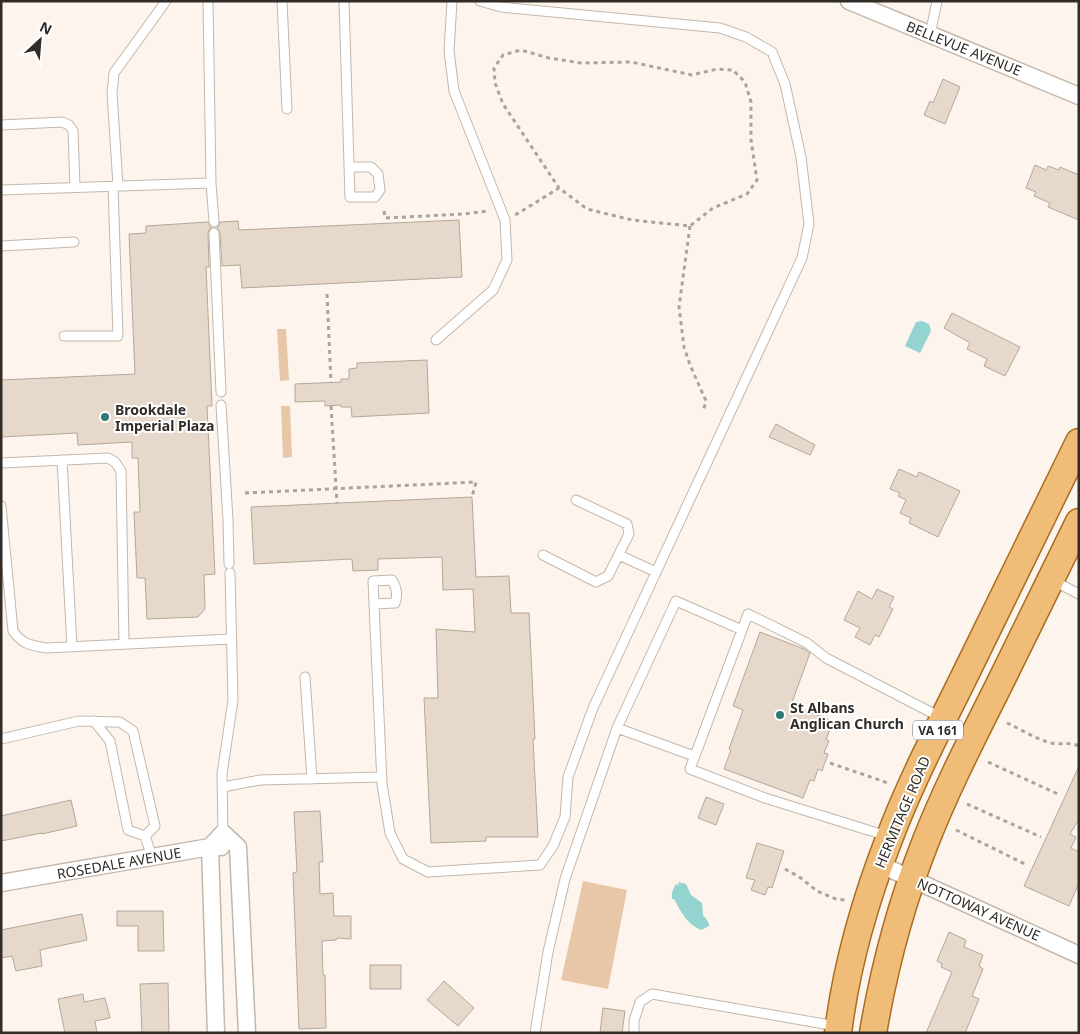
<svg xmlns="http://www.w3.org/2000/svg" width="1080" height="1034" viewBox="0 0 1080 1034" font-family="'Noto Sans',sans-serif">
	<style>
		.green { fill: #e7c7a7 }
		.water { fill: #93d3d0 }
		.building { fill: #e6d9cc; stroke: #b4a79a }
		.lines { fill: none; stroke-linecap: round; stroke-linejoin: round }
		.service-casing { stroke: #c4b7aa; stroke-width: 11 }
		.minor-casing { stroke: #c4b7aa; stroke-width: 19 }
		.primary-casing { stroke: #a76e21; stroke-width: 29 }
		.path { stroke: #aba49d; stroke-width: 3; stroke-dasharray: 4 4; stroke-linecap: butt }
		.service { stroke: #fff; stroke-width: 9 }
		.minor { stroke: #fff; stroke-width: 16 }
		.primary { stroke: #f0bd78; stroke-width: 26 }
		.poi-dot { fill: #307977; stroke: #fff; stroke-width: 2 }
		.labels { text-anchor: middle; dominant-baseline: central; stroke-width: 4; stroke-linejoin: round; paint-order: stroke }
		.shield { fill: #fff; stroke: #6f6b68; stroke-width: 1 }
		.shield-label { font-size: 12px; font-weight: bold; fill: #312c27 }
		.street-label { font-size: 14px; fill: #312c27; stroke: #fff }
		.poi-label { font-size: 14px; font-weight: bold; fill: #312c27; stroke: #fff; text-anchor: start }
	</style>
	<rect width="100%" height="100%" fill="#fdf5ed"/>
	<path class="green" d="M277,329H286L289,380L280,381Z
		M281,406H290L292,457L283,458Z
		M583,881L627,890L608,989L561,980Z"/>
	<path class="water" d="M922,321L929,324L931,331L920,353L905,346L916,322Z
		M678,882L686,884L691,895L702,903L703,915C706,919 709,921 709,926L701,930C687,924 681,912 674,899H672C671,894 673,888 676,884L679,886Z"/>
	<path class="building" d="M943,79L960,87L945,124L924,115L930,101L933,103Z
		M1035,165L1046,170L1048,166L1059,170L1060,167L1079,175V220L1048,207L1050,203L1034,196L1036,192L1026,188Z
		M459,220L462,277L242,288L240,265L222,266L220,233L217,227L219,225L220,222L238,221L239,230Z
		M208,222L211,228L209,230L208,233L209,267H206L212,406H207L215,574L204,575L205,609L198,617L147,619L145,578H137L134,512H140L138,458H132V442L78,445L77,433L1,437V380L135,374L129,234L146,233V226Z
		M952,313L1020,347L1005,376L984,366L987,359L967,349L970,343L944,328Z
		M427,360L429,413L352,417L351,407H341V405L325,406V401L295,402V384L341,382V379H349V369L357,368V363Z
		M776,424L815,445L810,455L769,437Z
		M899,469L917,477L919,472L960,491L938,537L909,523L911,518L900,513L906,500L898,496L900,493L890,489Z
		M472,497L476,577L509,576L511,613H529L535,739H533L538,837H486V841L431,843L424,698H438L436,629L475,632L473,589L443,590L442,557L378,559V570L353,571L352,559L254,564L251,507Z
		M877,589L894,597L889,607L893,609L879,637L875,635L870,645L855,637L860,628L844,620L858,591L872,599Z
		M760,632L804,649L810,653L791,705L833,721L826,740L829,741L824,753L828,754L822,771L818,769L814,781L810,780L803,798L724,769L731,750L729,749L743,710L733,706Z
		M1079,766V819L1070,834L1076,837L1071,848L1079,852V883L1069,906L1024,886Z
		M706,797L724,804L716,825L698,818Z
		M71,800L77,826L42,834V833L1,841V816Z
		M320,811L323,862H319L320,894L333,893L334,916H351V939L337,938L336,940L322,941L323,975H325L326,1028L299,1029L293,873L297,872L294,812Z
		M757,843L784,851L772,888L768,887L765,895L751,890L755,880L746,878Z
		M117,911H163L164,951H138V926H117Z
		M82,914L87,940L40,950L42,966L16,971L12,956L1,958V930Z
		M949,932L966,940L964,947L983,955L979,966L983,969L972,996L979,999L965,1033H926L952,972L941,967L942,964L937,961Z
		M370,965H401V989H370Z
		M444,981L474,1008L458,1026L427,1000Z
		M168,983L169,1033H142L140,984Z
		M83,994L84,1002L105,998L110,1018L95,1021L97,1033H65L58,999Z
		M603,1008L625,1011L622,1033H600Z"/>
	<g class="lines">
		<defs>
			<path id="service" d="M208,1L211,183L214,222
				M282,1L287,109
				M344,1L350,197H375L380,190L378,174L371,167H350
				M930,35L937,1
				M1,125L62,122L69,125L73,131L75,187
				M118,186L112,93L114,73L166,1
				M1,190L211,183
				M214,233L221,392
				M1,246L74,242
				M64,336H118L113,186
				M436,340L493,290L507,260L505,220L454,91L449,51L452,1
				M221,405L228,520L229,564
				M62,460L72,647
				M1,463L108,458L115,462L121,471L124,644
				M1,506L13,631C23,645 31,645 46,648L231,639
				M543,555L596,582L608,576L629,534L627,524L576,500
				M619,555L656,572
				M1052,580L1079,594
				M374,604L395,603C398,595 397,588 392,580L373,581L382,784L390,833L403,859L428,872L540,865L553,846L565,817L568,777L593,708L802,258L809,224L801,157L785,84L772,52L746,37L720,28L501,7L480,1
				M305,677L312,779
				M94,721L110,741L128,830L145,836
				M617,728L694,756
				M1,739L79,721L120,722L133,731L155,826L145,836
				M223,787L260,780L382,777
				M223,833L222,774L233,700L230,573
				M145,836L152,857
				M887,836L765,798L690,769L748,614L807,643L826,658L942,718
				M535,1033L548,952L565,879L617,728L676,601L742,630
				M634,1033V1021L640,1002L652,994L836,1026"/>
			<path id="minor" d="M849,1L1079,96
				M879,864L1079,955
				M1,883L210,847H221
				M216,1033L210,847L223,833L238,847L247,1033"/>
			<path id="primary" d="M838,1033C846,967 865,901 889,839C910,783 938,730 964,677C1002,599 1041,521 1079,442
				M873,1033C884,968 901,904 925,843C946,789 973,737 999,685C1026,631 1052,576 1079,522"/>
		</defs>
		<use href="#service" class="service-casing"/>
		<use href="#minor" class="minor-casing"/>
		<use href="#primary" class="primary-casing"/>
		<path class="path" d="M384,211L385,218L464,214L487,211
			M515,214H517L559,188L587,209L632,220L690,226L713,208L747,194L757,180L751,140V102L745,82L733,70L717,69L692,75L631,62L581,63L549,58L521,50L503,55L494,68L495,83L503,104L559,188
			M690,226L679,307L684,347L690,365L706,401L703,412
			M327,294L331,383
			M331,406L337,503
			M245,493L476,482L472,497
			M1007,723C1020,729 1033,737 1047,742C1058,746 1066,741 1079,746
			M988,762L1060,795
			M830,763L888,783
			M967,804L1041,837
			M956,830L1025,864
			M785,869L801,878L817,891L836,899L845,900"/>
		<use href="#service" class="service"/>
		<use href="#minor" class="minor"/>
		<use href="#primary" class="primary"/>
	</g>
	<g class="poi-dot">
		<circle cx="105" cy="417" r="5"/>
		<circle cx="780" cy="715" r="5"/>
	</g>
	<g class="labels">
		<rect class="shield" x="913" y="720.5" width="50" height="19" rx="4"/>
		<g class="shield-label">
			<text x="938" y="730">VA 161</text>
		</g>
		<g class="street-label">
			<text transform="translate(964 48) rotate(22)">BELLEVUE AVENUE</text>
			<text transform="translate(902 812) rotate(-67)">HERMITAGE ROAD</text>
			<text transform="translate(119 863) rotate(-10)">ROSEDALE AVENUE</text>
			<text transform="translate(979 909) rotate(24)">NOTTOWAY AVENUE</text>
		</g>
		<g class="poi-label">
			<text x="115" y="409">Brookdale<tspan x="115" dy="16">Imperial Plaza</tspan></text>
			<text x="790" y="707">St Albans<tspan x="790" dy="16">Anglican Church</tspan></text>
		</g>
	</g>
	<rect width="1080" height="1034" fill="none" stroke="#312c27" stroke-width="5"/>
	<g transform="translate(40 40) rotate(26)" stroke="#ffffff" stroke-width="4" paint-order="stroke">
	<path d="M0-4L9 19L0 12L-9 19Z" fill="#312c27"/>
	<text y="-8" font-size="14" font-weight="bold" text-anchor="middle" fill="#312c27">N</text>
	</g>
</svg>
